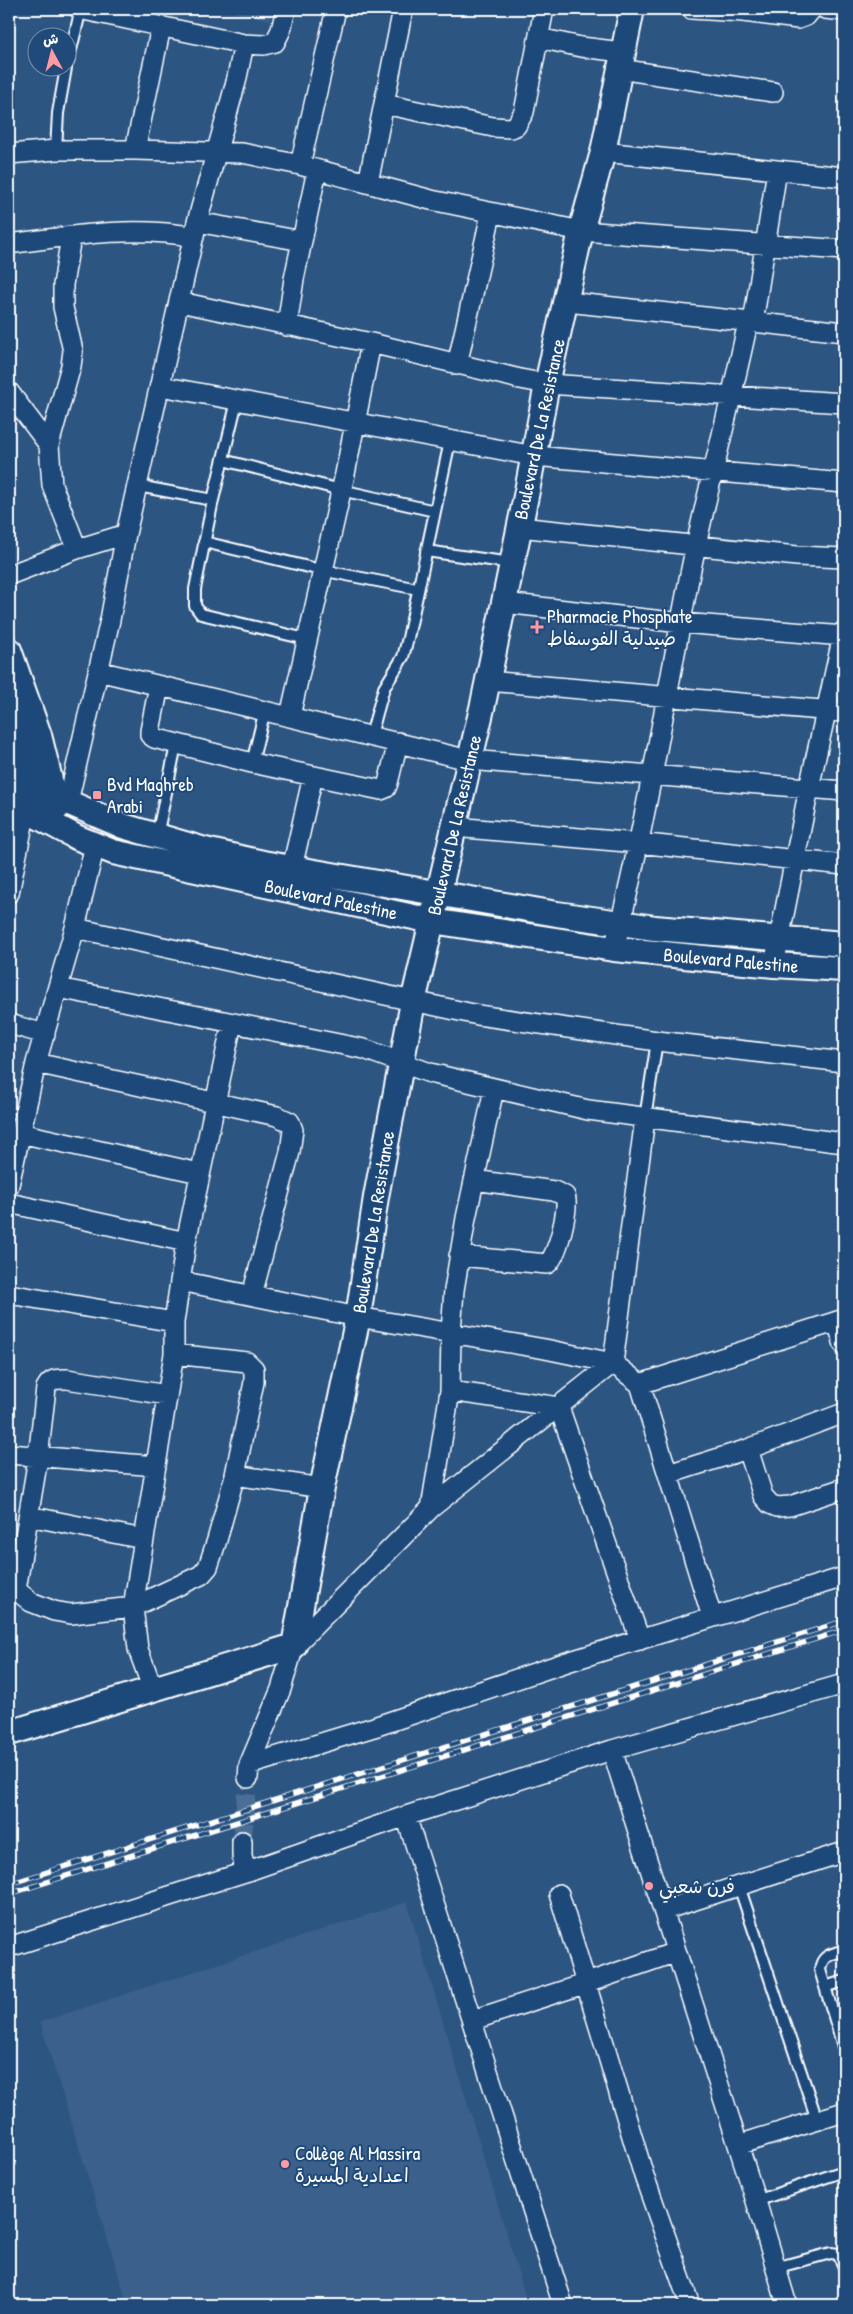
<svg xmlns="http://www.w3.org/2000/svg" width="853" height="2314" viewBox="0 0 853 2314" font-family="'Patrick Hand','Playpen Sans Arabic',sans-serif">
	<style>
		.built { fill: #3b618b }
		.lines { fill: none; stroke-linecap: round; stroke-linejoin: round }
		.minor-tunnel { stroke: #4c6e95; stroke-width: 19; stroke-dasharray: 19 9; stroke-linecap: butt }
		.service-casing { stroke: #fff; stroke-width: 14 }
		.minor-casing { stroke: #fff; stroke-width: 22 }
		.tertiary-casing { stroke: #fff; stroke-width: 28 }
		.service { stroke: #1f4a7a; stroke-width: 10 }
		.minor { stroke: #1f4a7a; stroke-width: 19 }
		.tertiary { stroke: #1f4a7a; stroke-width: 24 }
		.rail-casing { stroke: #fff; stroke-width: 5.5 }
		.rail { stroke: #1f4a7a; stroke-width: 4; stroke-dasharray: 11; stroke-linecap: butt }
		.poi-dot { fill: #ff9aa2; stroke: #1f4a7a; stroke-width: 2 }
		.labels { text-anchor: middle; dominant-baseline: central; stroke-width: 4; stroke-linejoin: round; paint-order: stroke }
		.street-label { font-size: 19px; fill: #fff; stroke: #1f4a7a }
		.poi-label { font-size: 19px; fill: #fff; stroke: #1f4a7a; text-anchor: start }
	</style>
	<rect width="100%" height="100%" fill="#2c5582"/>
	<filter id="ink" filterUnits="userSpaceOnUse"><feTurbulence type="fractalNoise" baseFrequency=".02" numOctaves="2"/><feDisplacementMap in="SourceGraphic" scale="10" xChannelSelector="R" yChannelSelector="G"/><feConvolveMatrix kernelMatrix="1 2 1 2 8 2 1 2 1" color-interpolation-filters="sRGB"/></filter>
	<g filter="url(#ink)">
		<path class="built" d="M218,9H272L270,20Z
			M407,1902L528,2305H128L40,2022Z"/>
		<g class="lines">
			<path class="minor-tunnel" d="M242,1841L248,1778"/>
			<defs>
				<path id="service" d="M68,62L81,9
					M56,150L58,113L66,68
					M237,401L213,500L195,589V606L201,614L306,639
					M223,460L341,490L435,511
					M138,486L213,500
					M204,542L321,570L418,589
					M426,551L511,563
					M371,735L384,688L403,657L408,638L450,441
					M252,763L265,710
					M157,836L176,745
					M645,1118L657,1041
					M739,1886L817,2120
					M844,1950C831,1955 822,1954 820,1970L844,2050
					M825,1987L844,1981
					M756,2201L844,2171
					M775,2268L831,2253L838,2254L844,2267"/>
				<path id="minor" d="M691,9L743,12L798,19L806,16L812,9
					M825,9L844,11
					M539,38L581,47L622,52
					M244,44L264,45L275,42L281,30L286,9
					M619,69L773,92
					M384,104L493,127L511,128L516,126L524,112L544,9
					M135,150L161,27
					M603,152L844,177
					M9,154L56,150H135L242,153L300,165L431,200L581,231L844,250
					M300,165L336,9
					M368,183L403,9
					M197,222L302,241
					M71,237L63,285V307L73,351L71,366L49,445L52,485L77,549
					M9,244C70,236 133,225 194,237
					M180,302L371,343L520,379L547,384L844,403
					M567,302L844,332
					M753,323L777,170
					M287,326L294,279L317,170
					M457,365L491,214
					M161,386L534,456L844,483
					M9,392L49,445
					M519,527L797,556L844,558
					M9,575L77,549L126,534
					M504,603L681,623L844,636
					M98,671L469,760L844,791
					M488,681L844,712
					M159,686L150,731V735L154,738L252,763L381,790L386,788L388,783L398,742
					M290,716L345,474L371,343
					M68,802L110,620L126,534L197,222L236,82L244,44L79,9
					M454,827L638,843L844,865
					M292,868L313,776
					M9,893L26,810
					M75,928L478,1015L657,1041L844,1062
					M614,949C645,827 665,703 689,579C706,493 730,408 748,322
					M774,965L809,788L844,631
					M58,988L364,1049L430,1073L588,1110L844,1143
					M9,1024L45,1034
					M36,1063L277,1116L290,1122L293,1130L290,1152L252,1295
					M20,1133L199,1173
					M9,1185L36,1063L75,928L95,845
					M9,1203L186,1242
					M459,1256L547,1264C557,1259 570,1206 565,1196L554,1191L474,1180
					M180,1281L358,1317L545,1349L613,1363L640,1384L712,1617
					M9,1294L174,1322
					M837,1321L844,1345
					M640,1384L844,1319
					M450,1391L559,1407L640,1640
					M748,1449L763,1496L770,1504L777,1507L790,1506L844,1488
					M9,1454L156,1466
					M668,1474L748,1449L844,1413
					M235,1475L322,1488
					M431,1508L450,1391L451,1332L454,1290L466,1218L494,1089
					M29,1516L143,1539
					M9,1578L16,1590L31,1602L54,1611L71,1614L133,1607L201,1575L208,1567L217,1540L235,1475L254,1382V1369L247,1362L174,1354
					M16,1590L38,1458L46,1388C51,1378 57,1379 67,1379L167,1395
					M153,1690L138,1649L133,1607L174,1354V1322L186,1242L232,1023
					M612,1750L756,2201L787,2305
					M249,1765L374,1727L567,1662L844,1577
					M248,1778L249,1765L281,1689L294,1646L431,1508L613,1363L645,1118
					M406,1816L563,2305
					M242,1841V1855L245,1872
					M559,1894L644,2176L690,2305
					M664,1910L844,1852
					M9,1947L245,1872L406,1816L612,1750L844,1684
					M473,2020L587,1983L676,1952
					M738,2145L844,2112"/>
				<path id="tertiary" d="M9,650L39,735L57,808
					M9,711L28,765L38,799
					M9,777L123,826L205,850L263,863L557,914L655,928L844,944
					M9,801L76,837L113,852L432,921L614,949L774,965L844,969
					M9,1733L294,1646L322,1488L358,1317L376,1197L413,1002L483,704L527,491L547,384L581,231L603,152L632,9"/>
			</defs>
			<use href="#service" class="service-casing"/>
			<use href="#minor" class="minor-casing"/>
			<use href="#tertiary" class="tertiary-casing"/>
			<use href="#service" class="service"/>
			<use href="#minor" class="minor"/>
			<use href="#tertiary" class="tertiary"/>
			<defs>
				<path id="rail" d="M9,1884L844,1621
					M9,1894L844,1630"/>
			</defs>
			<use href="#rail" class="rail-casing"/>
			<use href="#rail" class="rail"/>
		</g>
	</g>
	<g class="poi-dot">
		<path d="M534.5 619.5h5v5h5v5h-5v5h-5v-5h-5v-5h5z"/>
		<rect x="92" y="790" width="10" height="10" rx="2.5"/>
		<circle cx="649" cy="1886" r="5"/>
		<circle cx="285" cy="2164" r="5"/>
	</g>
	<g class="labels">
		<g class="street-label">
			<text transform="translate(539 429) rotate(-78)">Boulevard De La Resistance</text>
			<text transform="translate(454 825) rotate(-77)">Boulevard De La Resistance</text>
			<text transform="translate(331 899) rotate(12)">Boulevard Palestine</text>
			<text transform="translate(731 960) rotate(5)">Boulevard Palestine</text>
			<text transform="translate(373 1222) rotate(-81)">Boulevard De La Resistance</text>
		</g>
		<g class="poi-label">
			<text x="547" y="616">Pharmacie Phosphate<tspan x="547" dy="22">صيدلية الفوسفاط</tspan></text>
			<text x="107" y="784">Bvd Maghreb<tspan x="107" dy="22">Arabi</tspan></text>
			<text x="659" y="1886">فرن شعبي</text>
			<text x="295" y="2153">Collège Al Massira<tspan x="295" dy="22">اعدادية المسيرة</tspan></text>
		</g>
	</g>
	<rect width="853" height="2314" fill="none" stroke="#1f4a7a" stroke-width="30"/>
	<rect x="15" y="15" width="823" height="2284" fill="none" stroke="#fff" stroke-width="2" filter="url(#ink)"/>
	<g transform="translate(52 52) rotate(353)"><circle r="24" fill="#1f4a7a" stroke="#7992af"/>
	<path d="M0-4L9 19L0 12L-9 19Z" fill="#ff9aa2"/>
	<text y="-8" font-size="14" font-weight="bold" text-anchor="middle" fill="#ffffff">ش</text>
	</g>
</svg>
